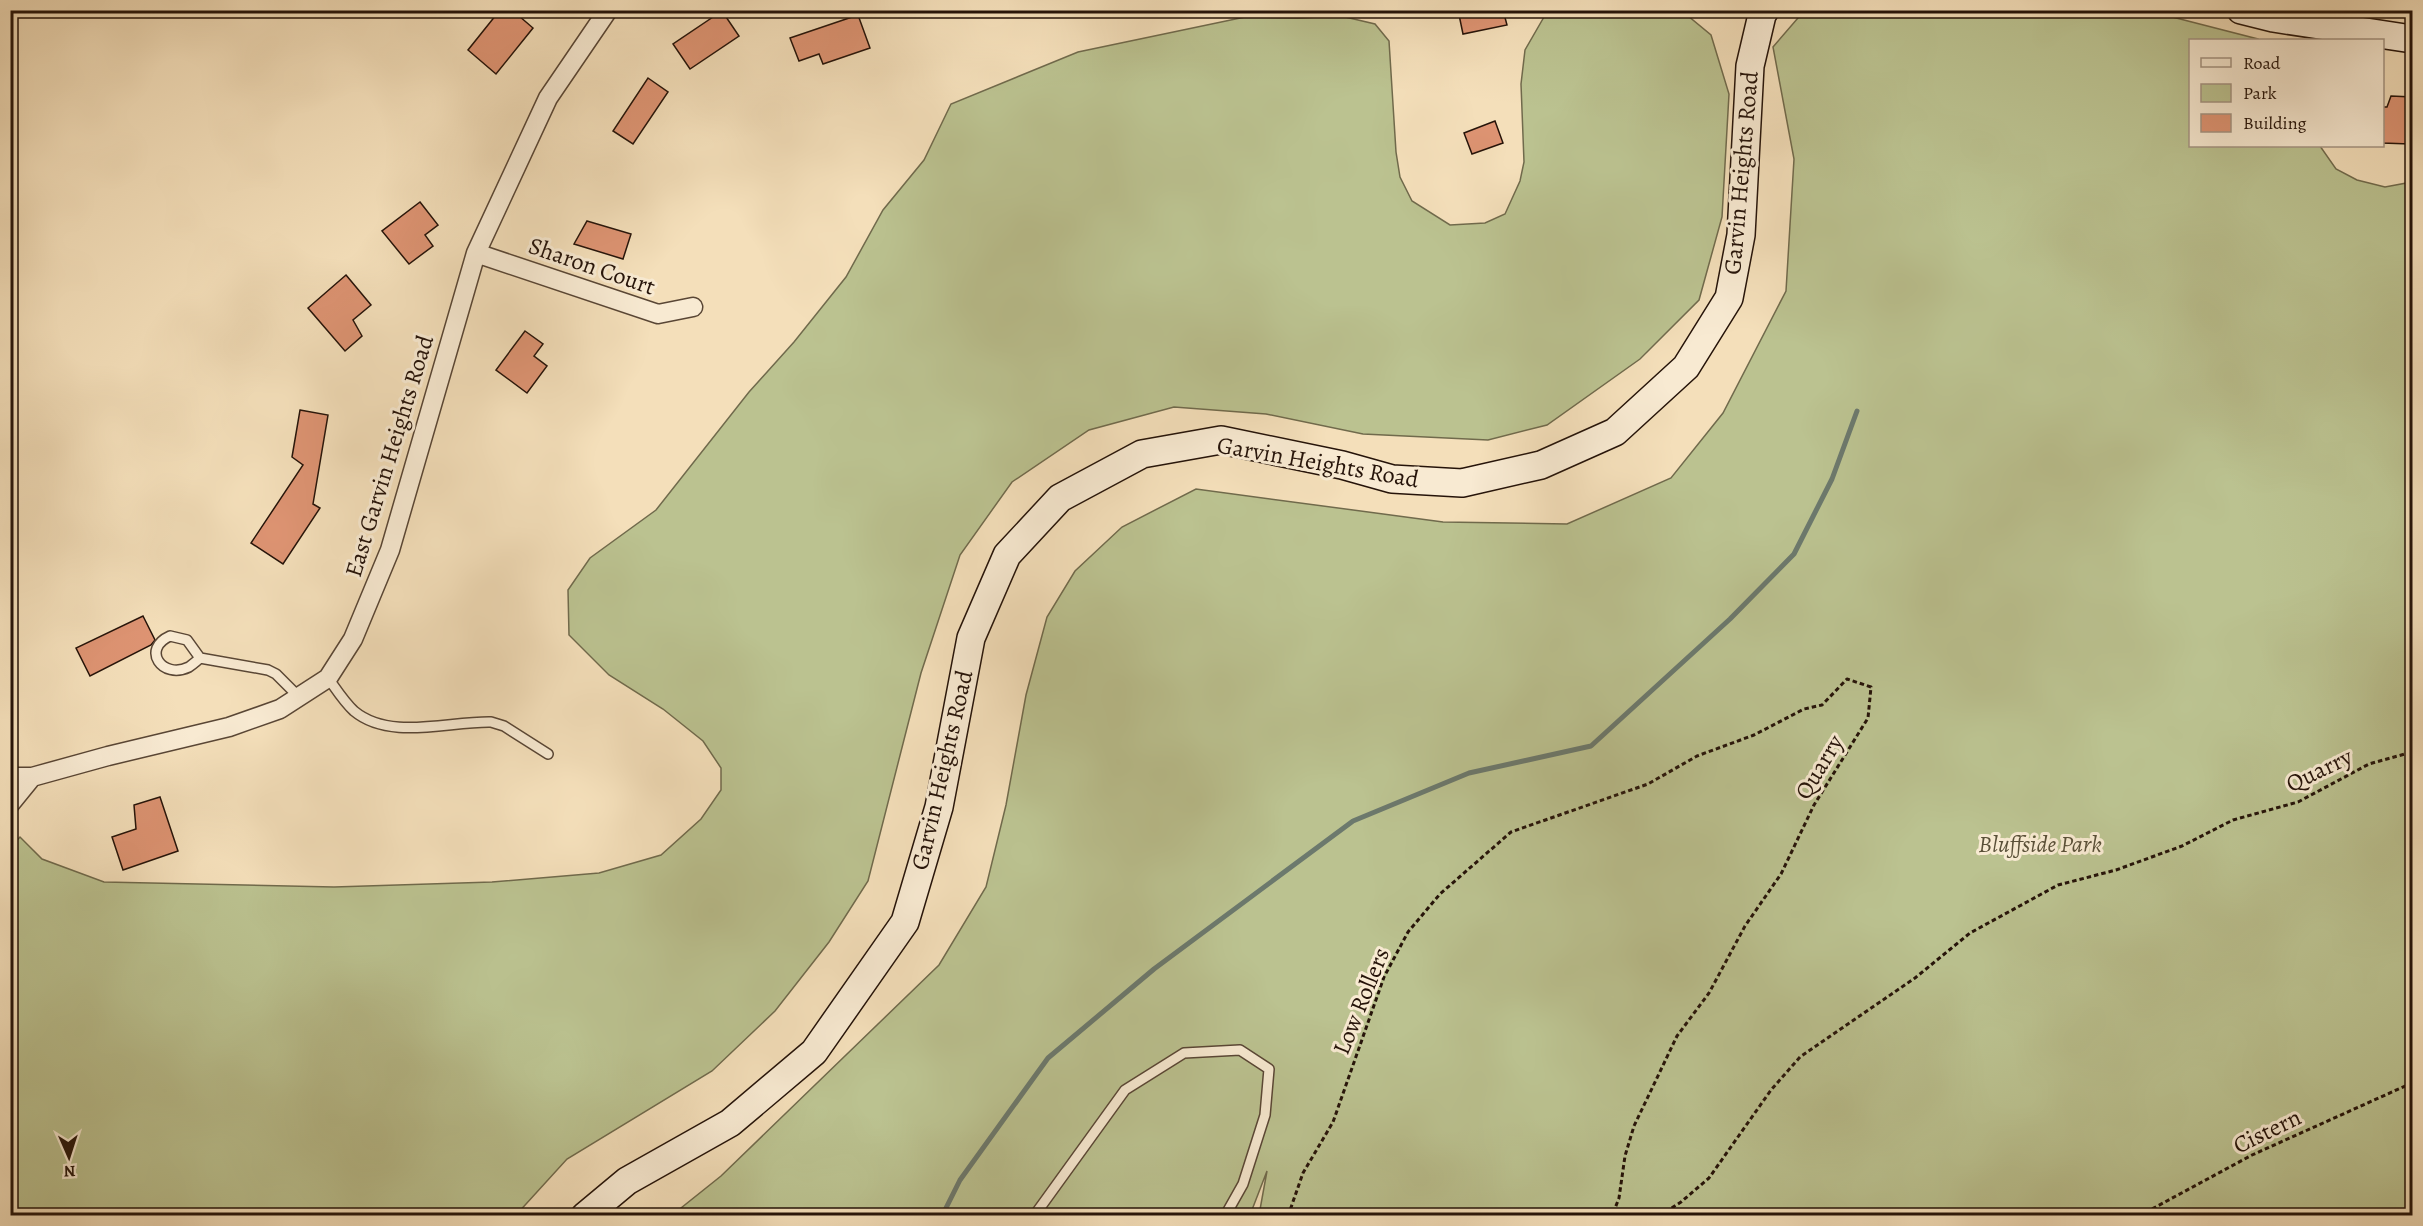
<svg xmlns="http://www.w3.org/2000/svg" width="2423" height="1226" viewBox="0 0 2423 1226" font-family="Alegreya,serif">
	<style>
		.green { fill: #bbc290; stroke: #706a4c; stroke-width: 1.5 }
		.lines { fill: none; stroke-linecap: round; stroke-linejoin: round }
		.stream { stroke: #6c796d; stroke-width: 5 }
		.building { fill: #de9473; stroke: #251309; stroke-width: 1.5 }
		.service-casing { stroke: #594635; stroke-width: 12 }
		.minor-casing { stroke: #594635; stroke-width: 21 }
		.secondary-casing { stroke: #251309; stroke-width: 30 }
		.path { stroke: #251309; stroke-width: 3; stroke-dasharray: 4.5 3; stroke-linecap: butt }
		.service { stroke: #f8ead2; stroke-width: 9 }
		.minor { stroke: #f8ead2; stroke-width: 18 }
		.secondary { stroke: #f8ead2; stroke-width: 27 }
		.labels { text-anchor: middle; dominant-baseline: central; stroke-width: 6; stroke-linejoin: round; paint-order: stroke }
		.street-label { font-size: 24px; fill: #251309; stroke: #f8ead2 }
		.park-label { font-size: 24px; font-style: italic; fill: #5a5038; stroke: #f8ead2 }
	</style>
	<rect width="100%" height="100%" fill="#f4dfba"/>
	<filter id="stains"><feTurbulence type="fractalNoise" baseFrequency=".00333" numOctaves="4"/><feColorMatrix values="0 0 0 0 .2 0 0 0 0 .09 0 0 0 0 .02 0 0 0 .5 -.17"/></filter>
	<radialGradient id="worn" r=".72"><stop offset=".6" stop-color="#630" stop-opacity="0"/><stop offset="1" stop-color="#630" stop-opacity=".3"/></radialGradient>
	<path class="green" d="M1554,11H1682L1711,35L1729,94L1722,217L1699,300L1640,359L1547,425L1488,440L1363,434L1266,414L1174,407L1089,430L1012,482L960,555L921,673L868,881L829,942L775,1011L712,1071L567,1159L516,1215H11L10,848L20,837L42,859L104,882L334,887L492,882L599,873L661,855L701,819L721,790V768L703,741L663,709L609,675L569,635L568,590L590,558L656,510L749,392L794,342L846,277L883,210L924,160L951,104L1078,52L1245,17L1298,18L1341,16L1375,24L1389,41L1396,152L1400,177L1412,201L1450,225L1485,223L1505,214L1520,181L1524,162L1521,84L1525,50L1544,17Z
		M1804,11H2149L2258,39L2259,40H2190V146H2320L2336,169L2357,180L2385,187L2412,182V1215H1259L1267,1171L1250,1215L671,1216L721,1176L939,965L986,887L1006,805L1026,695L1047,617L1075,571L1122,527L1196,489L1443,522L1567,524L1671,478L1723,413L1786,291L1794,159L1773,47Z"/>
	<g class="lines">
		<path class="stream" d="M942,1216L960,1180L1048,1058L1154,969L1353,821L1469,773L1591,746L1730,619L1794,554L1832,479L1857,411"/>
	</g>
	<path class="building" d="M500,10H512L533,28L496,74L468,50Z
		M1458,10H1503L1507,25L1463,34Z
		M722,11L739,36L690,69L673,44Z
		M858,15L870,48L823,64L819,54L799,61L790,38Z
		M648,78L668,92L633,144L613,131Z
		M2391,96L2412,97L2410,144L2382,143V107H2387Z
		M1495,121L1503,143L1472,154L1464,133Z
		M420,202L438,225L425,235L433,246L409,264L382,231Z
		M587,221L631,234L623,259L574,244Z
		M346,275L371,305L353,320L362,336L345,351L308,308Z
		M525,331L543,344L534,356L547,366L527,393L496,370Z
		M300,410L328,415L313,504L320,508L283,564L251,543L303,465L292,457Z
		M143,616L155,640L151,645L90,676L76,648Z
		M160,797L178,851L123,870L112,837L136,829L134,805Z"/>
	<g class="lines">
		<defs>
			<path id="service" d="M170,636L187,640L200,658C197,661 193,664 189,667C162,680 141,649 170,636Z
				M200,658L268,670L276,674L299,697
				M328,678C336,689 344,702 354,711C390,741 448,721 491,722L504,726L548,754
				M1034,1216L1125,1090L1184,1053L1240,1050L1269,1069L1265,1115L1243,1184L1225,1216"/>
			<path id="minor" d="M476,253L658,314L693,307
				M10,777H32L108,756L229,727L280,709L328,678L353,639L390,550L476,253L548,98L608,10
				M10,804L32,777"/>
			<path id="secondary" d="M2241,10L2273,18L2412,39
				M585,1216L627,1181L730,1123L814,1052L905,922L939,807L971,638L1007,555L1060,498L1142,454L1221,440L1342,465L1392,479L1462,483L1541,465L1615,432L1686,367L1729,298L1741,235L1750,66L1762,15L1765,10"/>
		</defs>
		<use href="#service" class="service-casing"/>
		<use href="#minor" class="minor-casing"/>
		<use href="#secondary" class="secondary-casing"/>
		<path class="path" d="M1288,1216L1303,1173L1333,1122L1384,977L1408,932L1440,894L1511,832L1648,784L1697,756L1754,735L1804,709L1822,705L1847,679L1871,687L1868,718L1814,805L1781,874L1745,926L1709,993L1677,1036L1634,1126L1625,1156L1619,1198L1612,1216
			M1659,1216L1681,1202L1709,1178L1771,1090L1800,1057L1915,978L1970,933L2058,885L2116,870L2182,846L2233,820L2298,802L2369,764L2412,752
			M2139,1216L2252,1155L2412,1083
			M2378,1216L2404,1212L2409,1216"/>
		<use href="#service" class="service"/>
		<use href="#minor" class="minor"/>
		<use href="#secondary" class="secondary"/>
	</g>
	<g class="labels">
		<g class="street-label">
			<text transform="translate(1741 173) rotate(-85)">Garvin Heights Road</text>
			<text transform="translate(592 266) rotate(19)">Sharon Court</text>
			<text transform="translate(389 456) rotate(-73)">East Garvin Heights Road</text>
			<text transform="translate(1318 462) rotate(10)">Garvin Heights Road</text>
			<text transform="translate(1819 767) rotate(-59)">Quarry</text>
			<text transform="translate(942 770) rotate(-77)">Garvin Heights Road</text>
			<text transform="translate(2319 770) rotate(-26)">Quarry</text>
			<text transform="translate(1361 1001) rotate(-68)">Low Rollers</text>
			<text transform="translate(2267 1131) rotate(-26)">Cistern</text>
		</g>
		<g class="park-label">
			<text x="2040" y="844">Bluffside Park</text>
		</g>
	</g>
	<rect width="2423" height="1226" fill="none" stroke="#f4dfba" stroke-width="36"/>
	<rect x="12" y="12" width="2399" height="1202" fill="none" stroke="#251309" stroke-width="3"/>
	<rect x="18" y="18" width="2387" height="1190" fill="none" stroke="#251309" stroke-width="1.5"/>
	<rect x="2189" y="39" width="195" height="108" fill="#f8ead2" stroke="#a49482" stroke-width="1.5"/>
	<rect x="2201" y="58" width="30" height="9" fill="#f8ead2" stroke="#a49482" stroke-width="1.5"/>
	<text x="2243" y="69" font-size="18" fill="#251309">Road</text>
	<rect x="2201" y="84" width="30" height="18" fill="#bbc290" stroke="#a49482" stroke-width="1.5"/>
	<text x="2243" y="99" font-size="18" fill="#251309">Park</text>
	<rect x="2201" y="114" width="30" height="18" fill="#de9473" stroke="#a49482" stroke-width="1.5"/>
	<text x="2243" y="129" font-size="18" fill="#251309">Building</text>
	<g transform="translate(69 1157) rotate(177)" stroke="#f8ead2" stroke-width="4.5" paint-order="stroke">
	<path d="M0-4.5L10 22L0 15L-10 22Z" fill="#251309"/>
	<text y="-9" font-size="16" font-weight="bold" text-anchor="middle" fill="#251309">N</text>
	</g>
	<rect width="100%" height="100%" filter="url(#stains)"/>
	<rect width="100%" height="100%" fill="url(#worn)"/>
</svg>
